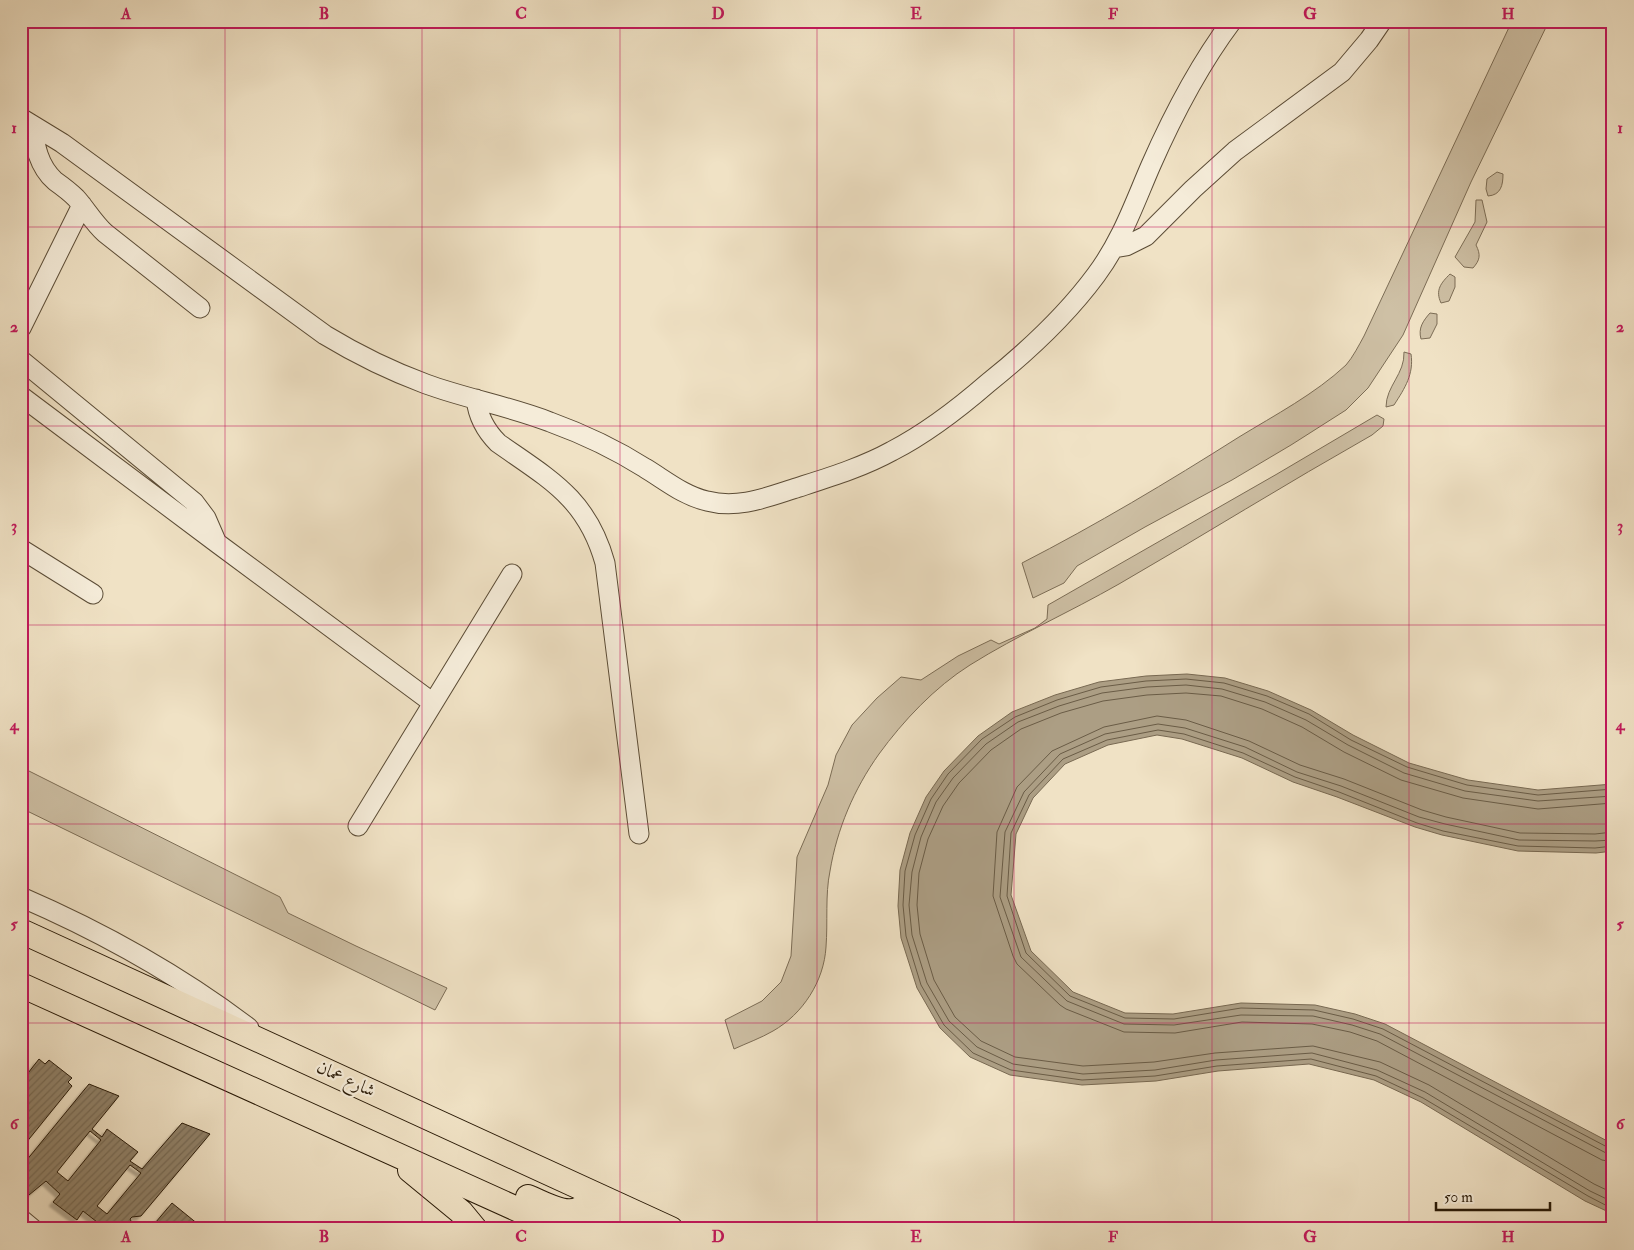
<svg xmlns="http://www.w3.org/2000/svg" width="1634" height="1250" viewBox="0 0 1634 1250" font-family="'IM FELL Double Pica',Amiri,serif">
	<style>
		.grass { fill: #cec0a5; stroke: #7c6d56 }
		.water { fill: #ac9e84; stroke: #786952 }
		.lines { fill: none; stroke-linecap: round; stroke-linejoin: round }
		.shore { stroke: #6a5c46; stroke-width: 1 }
		.building { fill: url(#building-hatch); stroke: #291a07; fill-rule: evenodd; filter: url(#shadow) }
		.minor-casing { stroke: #5b4c36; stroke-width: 21 }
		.major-casing { stroke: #291a07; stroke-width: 26 }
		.minor { stroke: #f5ecd9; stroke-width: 19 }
		.major { stroke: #f0e2c5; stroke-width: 24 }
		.grid { fill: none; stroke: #c2185b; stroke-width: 1; stroke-opacity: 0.55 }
		.labels { text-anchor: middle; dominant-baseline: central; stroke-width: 4.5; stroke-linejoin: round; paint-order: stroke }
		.street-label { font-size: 18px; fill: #291a07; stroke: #f5ecd9 }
		.neatline { fill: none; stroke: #c2185b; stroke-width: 2 }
		.grid-label { font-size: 16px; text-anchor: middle; font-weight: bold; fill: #c2185b }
	</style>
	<defs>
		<pattern id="building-hatch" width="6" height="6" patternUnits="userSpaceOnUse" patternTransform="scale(1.25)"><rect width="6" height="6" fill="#90826a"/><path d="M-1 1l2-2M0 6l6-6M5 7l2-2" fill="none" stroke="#766a55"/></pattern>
		<filter id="shadow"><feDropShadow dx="-4" dy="4" stdDeviation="1" flood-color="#0004"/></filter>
	</defs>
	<rect width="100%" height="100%" fill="#f0e2c5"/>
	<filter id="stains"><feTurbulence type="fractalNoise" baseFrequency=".004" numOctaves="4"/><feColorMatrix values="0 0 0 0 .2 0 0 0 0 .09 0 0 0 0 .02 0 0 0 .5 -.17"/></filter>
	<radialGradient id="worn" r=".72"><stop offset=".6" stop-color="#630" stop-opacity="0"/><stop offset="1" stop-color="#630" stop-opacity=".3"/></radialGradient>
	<path class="grass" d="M1512,21H1549L1471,182L1403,335L1368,388L1346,410L1291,445L1232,480L1145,527L1077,566L1064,583L1033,598L1022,563C1096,525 1168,482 1239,437C1275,415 1315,394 1346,365C1353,357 1359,345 1364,336Z
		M1497,172L1503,174C1503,185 1501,195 1488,196L1486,189L1487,179Z
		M1476,200H1482L1487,222L1476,245C1481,255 1480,260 1473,268L1464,267L1455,257L1475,222Z
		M1450,274L1455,277V287L1449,301L1441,303C1435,290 1441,283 1450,274Z
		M1430,313L1437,314V324L1430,338L1421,339C1418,328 1423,321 1430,313Z
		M1404,352L1411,354C1414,374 1405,388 1394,405L1386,407C1386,386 1405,374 1404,352Z
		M1377,415L1384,419L1383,426L1372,435C1287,483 1204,535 1119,584C1070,612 1018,635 970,665C935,687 903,721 879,754C854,789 837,829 830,871C825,895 828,922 826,947C824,981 803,1014 773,1031C761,1038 747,1043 734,1049L725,1020L762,1001L781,982L791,956L797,857L828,785L836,755L852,725L877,698L901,677L921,680L958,656L991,640L999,644L1035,628L1047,619L1048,605L1277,474Z
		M21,767L280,897L288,913L356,946L447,988L435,1010L21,808Z"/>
	<path class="water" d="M1187,674L1225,678L1268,691L1311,710L1353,735L1409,763L1468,780L1538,790L1613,784V851L1596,853L1518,851L1442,835L1415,827L1337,797L1293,782L1242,758L1182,739L1157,735L1108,745L1065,764L1033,798L1016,834L1011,895L1031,951L1073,992L1125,1013L1173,1014L1241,1003L1315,1005L1355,1014L1385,1024L1613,1144V1214L1585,1201L1421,1102L1374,1080L1309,1064L1218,1071L1156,1081L1082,1085L1010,1075L970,1057L940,1028L917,988L901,938L898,906L900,870L910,833L926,797L944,771L978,736L1012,712L1055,695L1099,682L1146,676Z"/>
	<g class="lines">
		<path class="shore" d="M1613,789L1538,795L1467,785L1407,767L1351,740L1309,714L1267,696L1224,683L1186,679L1146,681L1101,687L1057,700L1015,717L982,739L948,774L931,799L915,835L905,871L903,905L906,936L921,985L944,1025L973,1053L1011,1070L1082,1080L1155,1076L1217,1066L1311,1059L1376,1076L1423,1098L1588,1196L1613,1209
			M1613,796L1538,801L1465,791L1404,773L1348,745L1306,720L1265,702L1222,689L1186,685L1147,687L1102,693L1059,706L1018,722L986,744L953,778L936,802L921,837L912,872L909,905L912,935L927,983L949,1021L977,1047L1013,1064L1083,1074L1155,1070L1216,1060L1312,1053L1377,1070L1425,1092L1590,1191L1613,1202
			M1613,803L1538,809L1463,798L1401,780L1344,752L1302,727L1262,709L1221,696L1186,693L1147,695L1103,701L1061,713L1021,729L991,750L959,783L943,806L928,839L919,873L917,905L920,934L934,980L955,1017L981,1041L1015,1057L1083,1066L1154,1062L1215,1053L1313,1046L1380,1062L1429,1085L1594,1184L1613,1193
			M1613,832L1595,834L1520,833L1446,817L1422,810L1344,779L1300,765L1249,741L1186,720L1157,716L1104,727L1052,751L1017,787L997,832L993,896L1013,956L1017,964L1060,1005L1066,1009L1124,1032L1175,1033L1242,1022L1312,1024L1350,1032L1377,1041L1602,1160L1613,1162
			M1613,840L1595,841L1519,840L1445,824L1419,817L1341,786L1297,772L1245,747L1185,728L1158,724L1105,734L1060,754L1024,792L1005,832L1000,897L1021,957L1067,1001L1124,1024L1174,1025L1241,1015L1313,1016L1352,1025L1380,1034L1606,1153L1613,1155
			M1613,846L1595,848L1518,846L1443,831L1417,823L1339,792L1295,777L1243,753L1184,734L1158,730L1107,740L1063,759L1029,795L1011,833L1007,896L1026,953L1070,996L1125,1018L1174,1019L1241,1008L1314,1010L1353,1019L1383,1029L1609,1148H1613"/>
	</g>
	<path class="building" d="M39,1059L45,1064L49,1060L72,1078L68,1082L72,1086L21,1149V1082Z
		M89,1084L119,1096L92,1129L102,1137L107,1129L138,1152L130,1161L142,1169L182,1123L210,1134L141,1216L132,1217L130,1219L133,1225L130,1229H91L97,1222L83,1211L77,1220L53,1202L60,1194L46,1181L29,1195L21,1189V1167ZM90,1131L101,1140L68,1181L57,1172ZM130,1165L141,1173L107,1214L97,1206Z
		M172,1203L204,1229H177L170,1224L166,1229H150Z"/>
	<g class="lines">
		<defs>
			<path id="minor" d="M21,118L62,143L325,335C358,355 391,371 426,384C467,399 509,406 550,422C583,434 615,449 645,468C665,480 684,496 707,501C737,509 765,498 793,489C827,478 861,468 892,451C927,433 958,409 988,383C1028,351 1065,317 1096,275C1122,240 1134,204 1151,165C1173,115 1199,65 1232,21
				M32,125C35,145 38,166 55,181C62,186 69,191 76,198C86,209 93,222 105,233L200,308
				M1114,248L1126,246L1146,236L1193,189L1235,151L1342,72L1369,40L1382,21
				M21,328L82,205
				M21,360L194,502L206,518L216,541
				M21,396L217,543L433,703
				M476,399C478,417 485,430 498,443C549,479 587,498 605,563L639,834
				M21,549L93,594
				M358,826L512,574
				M21,897C102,932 179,975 249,1028
				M21,1219L33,1229"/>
			<path id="major" d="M21,931L671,1229
				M21,985L561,1229
				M410,1170L461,1212L475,1229
				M528,1197C550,1206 580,1226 591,1193
				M563,1220C582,1210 602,1221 619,1229"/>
		</defs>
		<use href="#minor" class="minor-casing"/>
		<use href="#major" class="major-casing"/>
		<use href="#minor" class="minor"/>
		<use href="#major" class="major"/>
	</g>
	<path class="grid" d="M225,21V1229M422,21V1229M620,21V1229M817,21V1229M1014,21V1229M1212,21V1229M1409,21V1229M21,227H1613M21,426H1613M21,625H1613M21,824H1613M21,1023H1613"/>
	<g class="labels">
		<g class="street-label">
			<text transform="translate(346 1079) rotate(25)">شارع عمان</text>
		</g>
	</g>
	<rect width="1634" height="1250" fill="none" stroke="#f0e2c5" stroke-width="55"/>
	<path d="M1436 1202v8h114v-8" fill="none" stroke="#291a07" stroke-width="2.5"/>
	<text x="1444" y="1202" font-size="15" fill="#291a07" stroke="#f5ecd9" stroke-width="4" paint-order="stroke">50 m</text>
	<rect x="28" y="28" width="1578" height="1194" class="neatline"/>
	<g class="grid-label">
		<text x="126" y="19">A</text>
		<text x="324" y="19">B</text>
		<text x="521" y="19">C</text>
		<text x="718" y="19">D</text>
		<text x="916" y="19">E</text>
		<text x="1113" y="19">F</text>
		<text x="1310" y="19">G</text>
		<text x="1508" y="19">H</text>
		<text x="14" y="133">1</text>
		<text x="1620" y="133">1</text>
		<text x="14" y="332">2</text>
		<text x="1620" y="332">2</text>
		<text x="14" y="531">3</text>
		<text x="1620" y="531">3</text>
		<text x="14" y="730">4</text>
		<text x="1620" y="730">4</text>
		<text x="14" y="929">5</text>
		<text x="1620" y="929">5</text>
		<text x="14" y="1129">6</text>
		<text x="1620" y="1129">6</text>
		<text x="126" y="1242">A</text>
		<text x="324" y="1242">B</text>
		<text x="521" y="1242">C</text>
		<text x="718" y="1242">D</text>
		<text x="916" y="1242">E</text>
		<text x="1113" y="1242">F</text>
		<text x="1310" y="1242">G</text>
		<text x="1508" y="1242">H</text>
	</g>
	<rect width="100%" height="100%" filter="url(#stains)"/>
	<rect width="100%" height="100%" fill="url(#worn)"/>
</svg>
